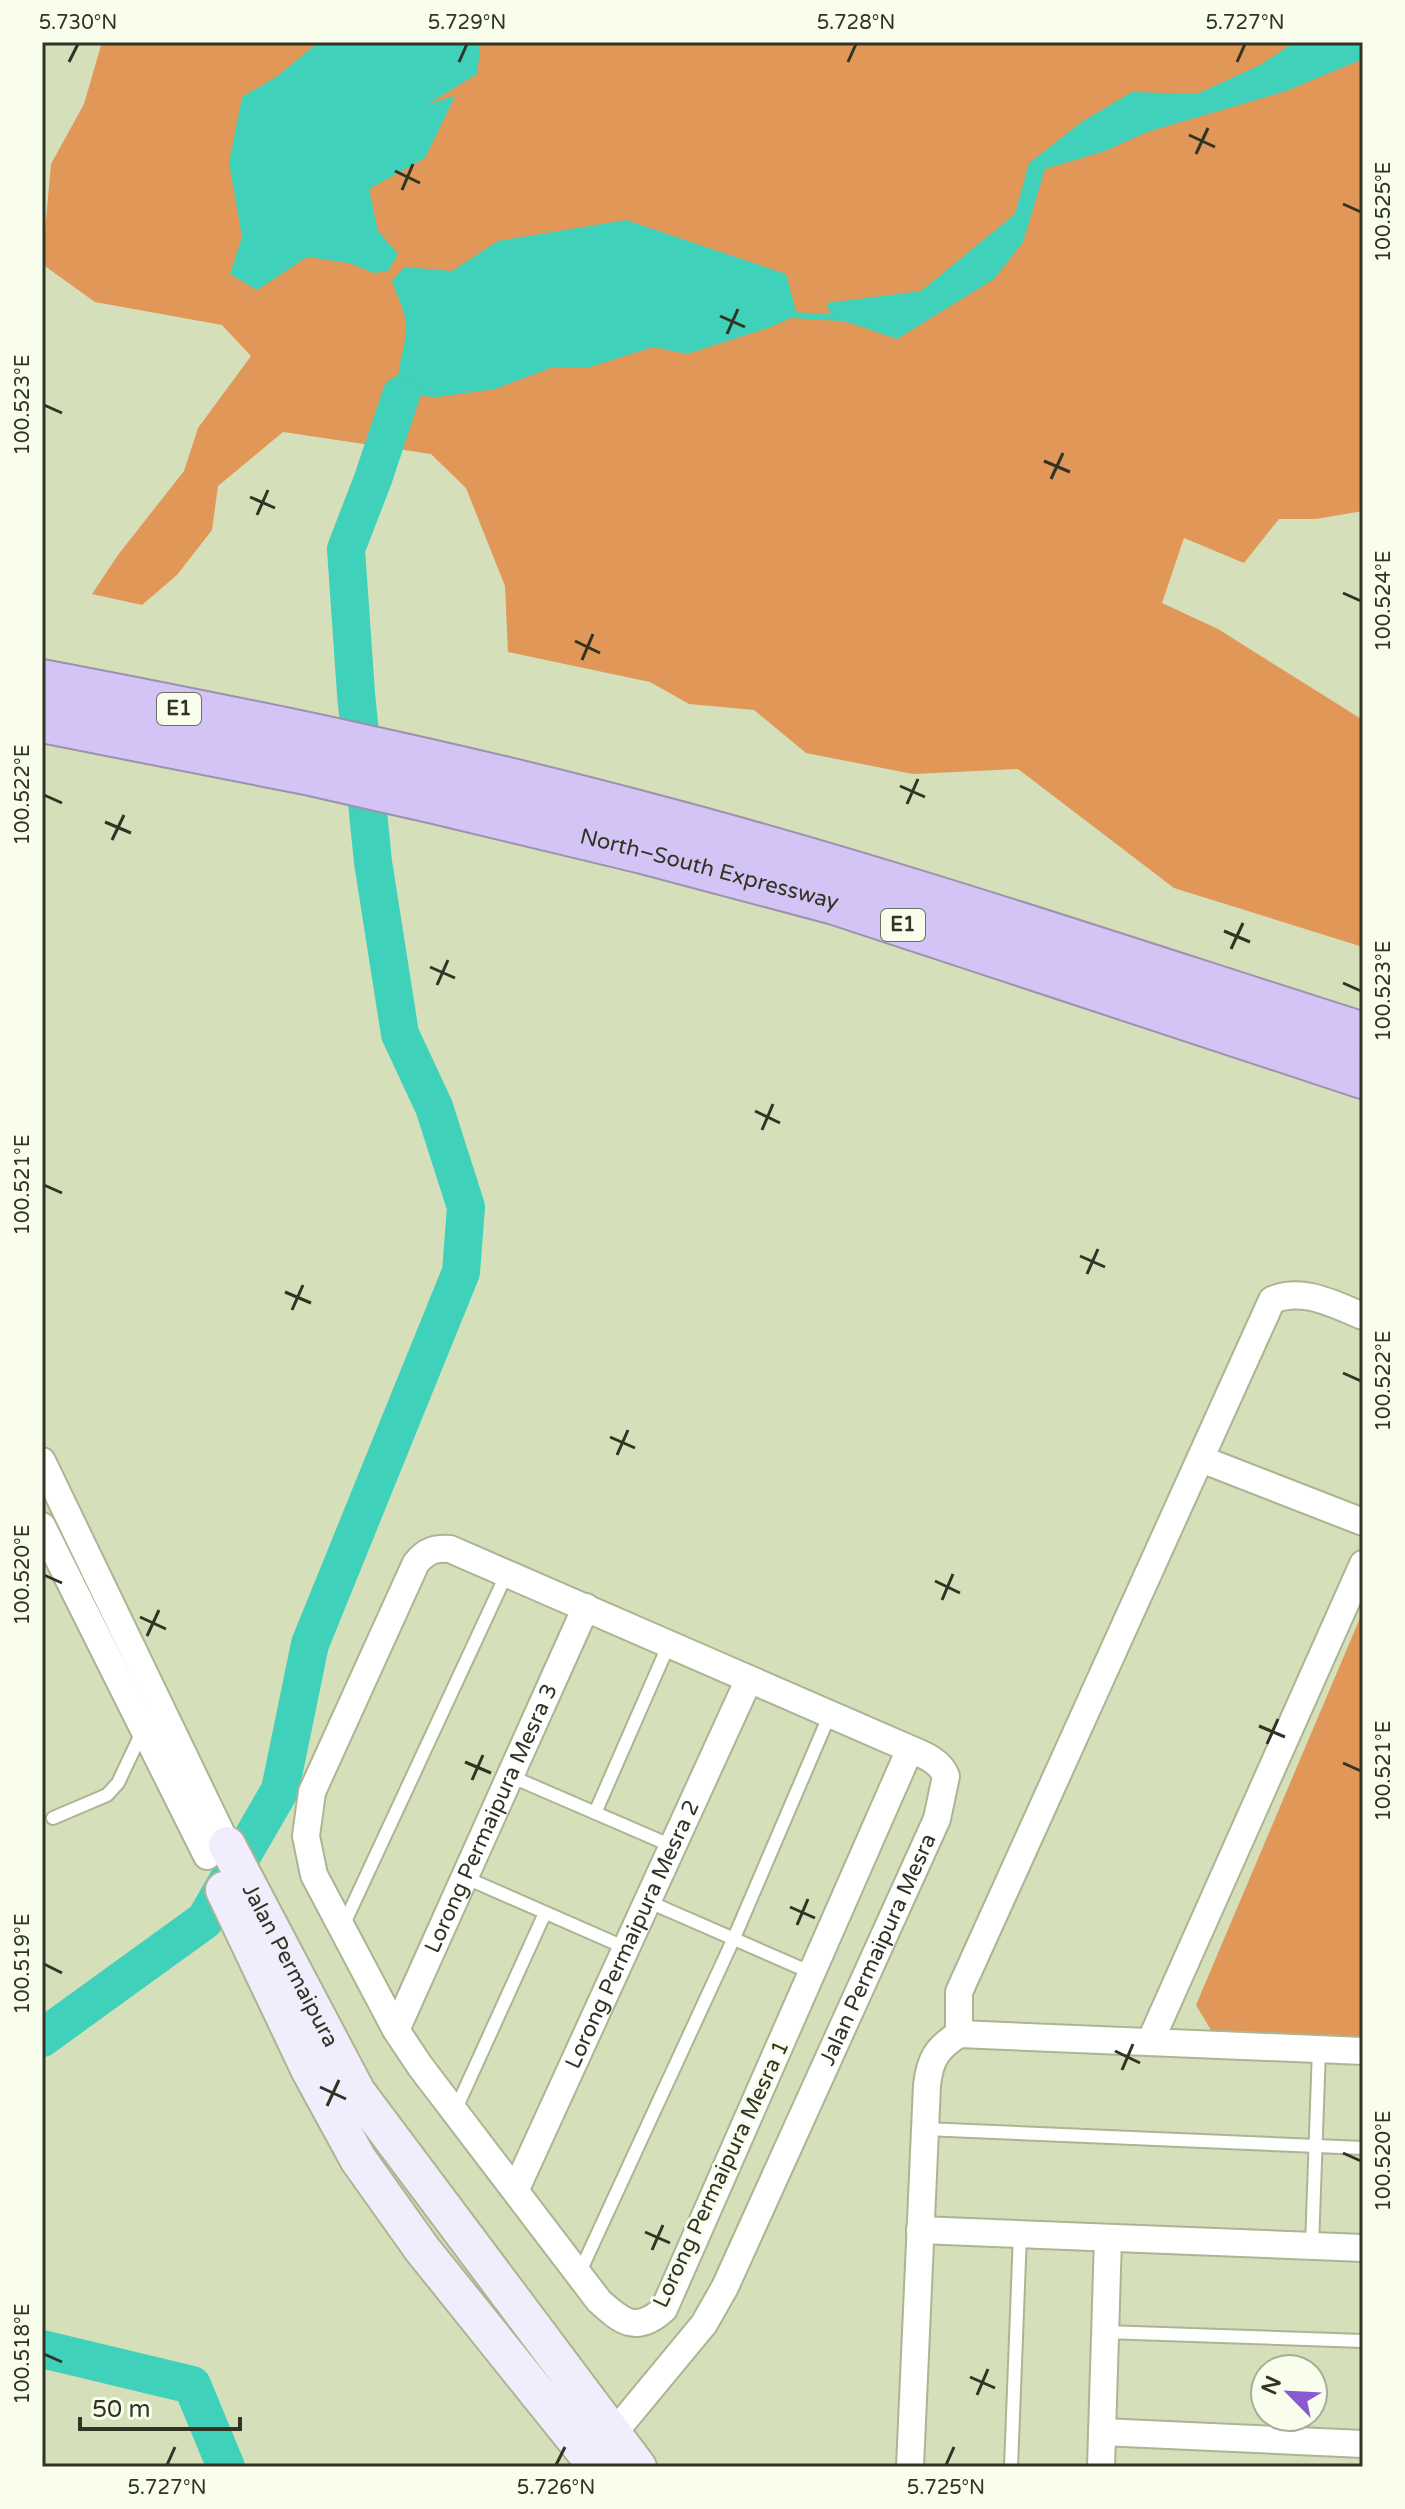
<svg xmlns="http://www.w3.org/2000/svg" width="1405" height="2509" viewBox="0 0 1405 2509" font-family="'Varela Round',sans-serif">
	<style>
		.green { fill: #e19757 }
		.water { fill: #40d1ba }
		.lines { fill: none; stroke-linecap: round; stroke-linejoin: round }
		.stream { stroke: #40d1ba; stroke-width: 6 }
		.river { stroke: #40d1ba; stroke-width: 38 }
		.lane-casing { stroke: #abb592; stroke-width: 16 }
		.street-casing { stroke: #abb592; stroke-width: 30 }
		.secondary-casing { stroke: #abb592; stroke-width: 40 }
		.highway-casing { stroke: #9b92ac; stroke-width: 48 }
		.lane { stroke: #fff; stroke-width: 12 }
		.street { stroke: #fff; stroke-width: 26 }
		.secondary { stroke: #f2edfc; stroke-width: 36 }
		.highway { stroke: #d4c4f5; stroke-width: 44 }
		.ticks { fill: none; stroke: #303425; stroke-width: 3 }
		.labels { text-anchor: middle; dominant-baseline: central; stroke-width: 6; stroke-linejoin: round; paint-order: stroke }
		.shield { fill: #f8feeb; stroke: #6c7160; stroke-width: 2 }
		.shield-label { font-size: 20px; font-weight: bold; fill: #303425 }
		.street-label { font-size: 22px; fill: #303425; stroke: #f8feeb }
		.neatline { fill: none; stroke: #303425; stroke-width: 3 }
		.ticks-label { font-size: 20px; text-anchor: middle; fill: #303425 }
	</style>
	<rect width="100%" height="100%" fill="#d5dfba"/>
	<path class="green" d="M102,42H1363V511L1316,519H1279L1244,563L1184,538L1162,603L1218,629L1363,720V947L1174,888L1018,769L913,774L806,753L754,710L689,704L650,682L508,652L505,586L466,488L431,454L283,432L218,486L212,530L177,575L142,605L92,594L118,555L184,471L198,428L251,356L222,325L95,302L42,264L51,164L84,104Z
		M1363,1611V2037L1211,2030L1196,2005Z"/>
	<path class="water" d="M319,42H481L477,74L428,104L455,96L425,158L369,189L378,231L398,254L388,271L374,273L349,263L307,257L257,290L230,274L242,237L229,163L242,97L276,77Z
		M1295,42H1363V59L1286,91L1147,132L1105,151L1045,169L1023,242L994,279L897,339L832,317L826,303L921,291L1015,214L1029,163L1083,121L1132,92L1197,94L1260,65Z
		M626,220L786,274L797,315L771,327L687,354L653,347L590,367H553L495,389L437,397L401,395C392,373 407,349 406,324C405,310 396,294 392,281L404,267L452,271L498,241Z"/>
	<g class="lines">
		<path class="stream" d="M792,315L841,318"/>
		<path class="river" d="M42,2038L205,1920L280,1790L310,1644L461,1272L466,1207L434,1107L400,1034L373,862L356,694L346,549L373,479L401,395
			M42,2349L192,2385L226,2467"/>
		<defs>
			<path id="lane" d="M510,1776L672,1846
				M595,1813L669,1644
				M53,1818L107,1795L118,1783L142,1732
				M464,1877L626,1948
				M647,1901L812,1973
				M343,1926L507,1573
				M455,2111L545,1913
				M925,2129L1363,2148
				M1312,2246L1319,2049
				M579,2274L734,1938L830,1714
				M1105,2332L1363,2341
				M1011,2467L1020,2234"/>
			<g id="street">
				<path d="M1201,1459L1363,1522"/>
				<path d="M42,1461L227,1845"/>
				<path d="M42,1526L207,1856"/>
				<path id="s1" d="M396,2030L586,1607"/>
				<path d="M959,2034V1992L1272,1300C1303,1287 1333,1304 1363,1316"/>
				<path d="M1150,2042L1363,1564"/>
				<path id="s2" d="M516,2189L749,1679"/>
				<path d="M920,2230L1363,2248"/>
				<path d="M1102,2432L1363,2444"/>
				<path id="s3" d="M602,2443L613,2434L704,2324L725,2287L937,1819L946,1776C940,1761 924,1755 910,1749L450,1549C434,1548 426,1551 416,1563L312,1792L306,1836L314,1875L396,2030L420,2066L599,2301C622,2322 637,2334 664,2309L910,1749"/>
				<path d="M910,2467L927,2085C930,2059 937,2048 959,2034L1363,2051"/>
				<path d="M1101,2467L1108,2238"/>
			</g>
			<g id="secondary">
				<path id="s4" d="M227,1845L357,2092L638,2467"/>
				<path d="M224,1890L310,2071L358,2159L422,2249L597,2467"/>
			</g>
			<g id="highway">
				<path d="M42,682C247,721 452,763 653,817C892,880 1127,960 1363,1035"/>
				<path id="s5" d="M42,720L311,773L435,801L643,851L835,902L1363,1076"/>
			</g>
		</defs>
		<use href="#lane" class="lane-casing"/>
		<use href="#street" class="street-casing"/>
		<use href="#secondary" class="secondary-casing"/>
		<use href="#highway" class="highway-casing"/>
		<use href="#lane" class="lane"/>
		<use href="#street" class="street"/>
		<use href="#secondary" class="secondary"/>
		<use href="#highway" class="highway"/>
	</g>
	<path class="ticks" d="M69,62L78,44M459,62L467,44M848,62L856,44M1237,62L1245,44M1189,135L1215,147M1196,154L1208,128M395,171L420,183M402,190L413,164M1343,204L1361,212M720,316L745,327M727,334L738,309M44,405L62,413M1044,461L1070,472M1051,479L1063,453M250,497L275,508M257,515L268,490M1343,593L1361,601M575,641L600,653M582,660L593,634M900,786L925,797M44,795L62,803M907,804L918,779M105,822L131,833M112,840L124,815M1224,931L1250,942M1231,949L1243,923M430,967L455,978M1343,983L1361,991M437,985L448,960M755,1111L780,1123M762,1130L773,1104M44,1185L62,1193M1080,1256L1105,1267M1087,1274L1098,1249M285,1292L311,1303M292,1310L303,1285M1343,1373L1361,1381M610,1437L635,1448M617,1455L628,1430M44,1575L62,1583M935,1581L960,1593M942,1600L953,1574M140,1617L166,1629M147,1636L159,1610M1259,1726L1285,1737M1267,1744L1278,1719M465,1762L491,1773M1343,1763L1361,1771M472,1780L483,1755M790,1907L815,1918M797,1925L808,1899M44,1964L62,1973M1115,2051L1140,2063M1122,2070L1133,2044M320,2087L346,2099M327,2106L339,2080M1343,2153L1361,2161M645,2232L670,2243M652,2250L663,2225M44,2354L62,2362M970,2377L995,2388M977,2395L988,2369M167,2465L175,2447M556,2465L565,2447M946,2465L954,2447"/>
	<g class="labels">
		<g class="shield">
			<rect x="157" y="693" width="44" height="32" rx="6"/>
			<rect x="881" y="909" width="44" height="32" rx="6"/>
		</g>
		<g class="shield-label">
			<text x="179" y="709">E1</text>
			<text x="903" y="925">E1</text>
		</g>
		<g class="street-label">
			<text stroke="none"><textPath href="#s5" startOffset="684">North–South Expressway</textPath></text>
			<text stroke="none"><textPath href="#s1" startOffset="232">Lorong Permaipura Mesra 3</textPath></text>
			<text stroke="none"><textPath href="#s2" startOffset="280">Lorong Permaipura Mesra 2</textPath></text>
			<text stroke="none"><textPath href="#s3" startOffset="570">Jalan Permaipura Mesra</textPath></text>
			<text stroke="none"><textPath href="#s4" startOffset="136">Jalan Permaipura</textPath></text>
			<text transform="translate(721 2174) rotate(-65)">Lorong Permaipura Mesra 1</text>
		</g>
	</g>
	<rect width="1405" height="2509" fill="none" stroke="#f8feeb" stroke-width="88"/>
	<g transform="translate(1289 2393) rotate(294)"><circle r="38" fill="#f8feeb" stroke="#a8ad9c" stroke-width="2"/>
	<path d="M0-6L14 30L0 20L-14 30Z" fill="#8b59d2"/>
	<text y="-12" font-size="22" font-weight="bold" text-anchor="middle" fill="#303425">N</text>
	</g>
	<path d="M80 2417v12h160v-12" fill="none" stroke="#303425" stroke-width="4"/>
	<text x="92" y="2417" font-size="24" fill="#303425" stroke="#f8feeb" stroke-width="6" paint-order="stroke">50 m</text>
	<rect x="44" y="44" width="1317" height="2421" class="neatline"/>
	<g class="ticks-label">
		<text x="78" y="29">5.730°N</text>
		<text x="467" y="29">5.729°N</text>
		<text x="856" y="29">5.728°N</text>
		<text x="1245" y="29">5.727°N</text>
		<text transform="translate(1383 212) rotate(-90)" y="7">100.525°E</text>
		<text transform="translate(22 405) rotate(-90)" y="7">100.523°E</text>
		<text transform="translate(1383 601) rotate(-90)" y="7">100.524°E</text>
		<text transform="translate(22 795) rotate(-90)" y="7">100.522°E</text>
		<text transform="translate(1383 991) rotate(-90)" y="7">100.523°E</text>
		<text transform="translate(22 1185) rotate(-90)" y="7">100.521°E</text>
		<text transform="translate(1383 1381) rotate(-90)" y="7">100.522°E</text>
		<text transform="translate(22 1575) rotate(-90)" y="7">100.520°E</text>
		<text transform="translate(1383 1771) rotate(-90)" y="7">100.521°E</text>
		<text transform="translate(22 1964) rotate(-90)" y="7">100.519°E</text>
		<text transform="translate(1383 2161) rotate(-90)" y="7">100.520°E</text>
		<text transform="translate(22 2354) rotate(-90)" y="7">100.518°E</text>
		<text x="167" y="2494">5.727°N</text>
		<text x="556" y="2494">5.726°N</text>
		<text x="946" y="2494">5.725°N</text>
	</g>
</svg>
